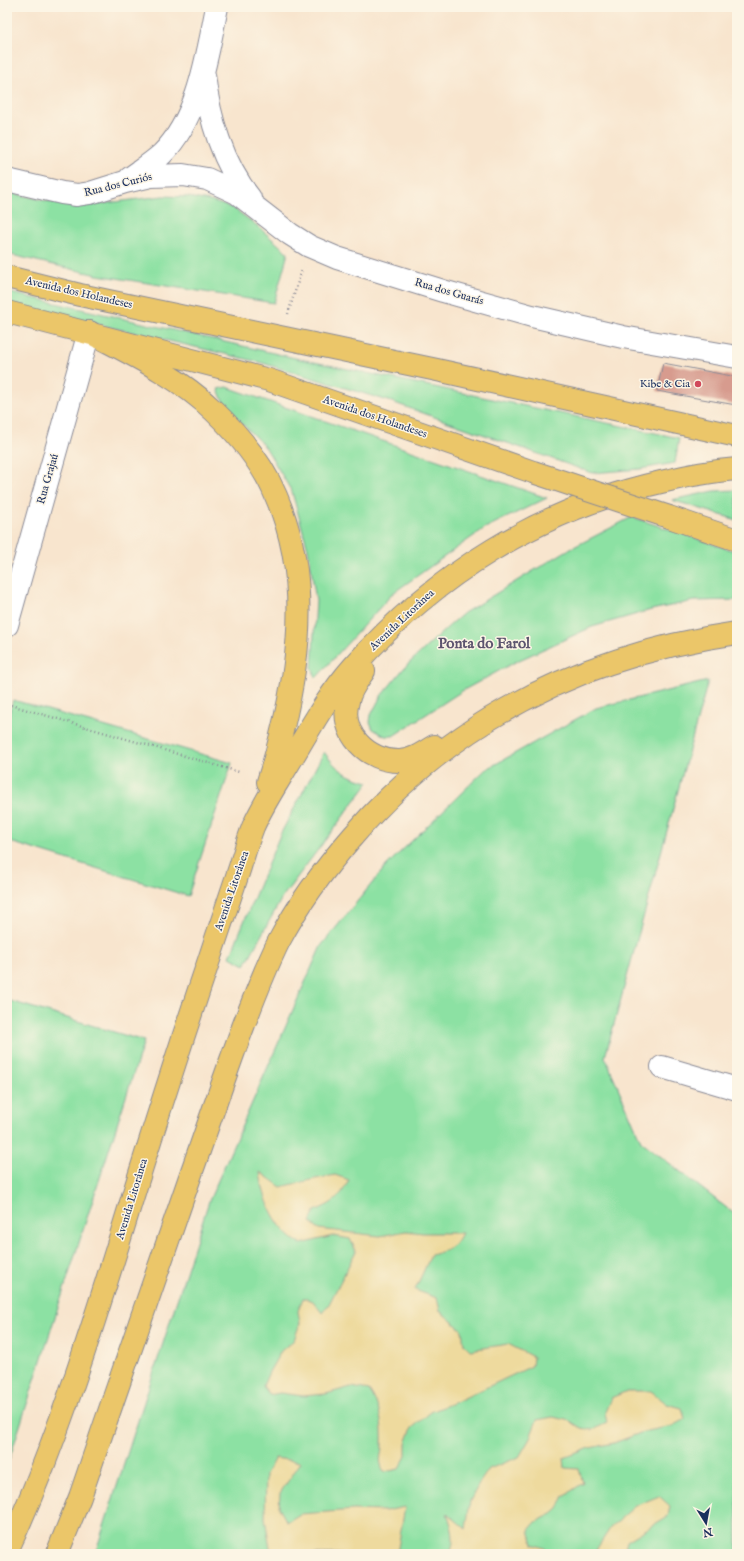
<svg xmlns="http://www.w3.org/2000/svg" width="744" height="1561" viewBox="0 0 744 1561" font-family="'IM FELL English',serif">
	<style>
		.green { fill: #8ce1a3; stroke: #548880 }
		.sand { fill: #eeda9e; stroke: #84847e }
		.building { fill: #d79b8e }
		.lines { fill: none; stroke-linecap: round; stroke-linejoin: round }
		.minor-casing { stroke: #8a8a96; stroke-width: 24 }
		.tertiary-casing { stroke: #8a8a96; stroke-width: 24 }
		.primary-casing { stroke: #8a8a96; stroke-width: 24 }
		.path { stroke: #8a8a96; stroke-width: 2.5; stroke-dasharray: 1 3; stroke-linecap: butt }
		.minor { stroke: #fff; stroke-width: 22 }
		.tertiary { stroke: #fff; stroke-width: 22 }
		.primary { stroke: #ebc669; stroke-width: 22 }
		.primary-bridge-casing { stroke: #8a8a96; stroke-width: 24; stroke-linecap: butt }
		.primary-bridge { stroke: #ebc669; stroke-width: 22 }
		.poi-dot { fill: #d1495b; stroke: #fcf5e5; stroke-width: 1.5 }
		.labels { text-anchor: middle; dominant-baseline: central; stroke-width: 3; stroke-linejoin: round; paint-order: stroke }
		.street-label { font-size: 11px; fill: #1b2f5e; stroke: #fcf5e5 }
		.poi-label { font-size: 11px; fill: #1b2f5e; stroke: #fcf5e5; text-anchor: end }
		.district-label { font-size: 15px; font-weight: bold; fill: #5d556f; stroke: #fcf5e5 }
	</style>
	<rect width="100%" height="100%" fill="#fcf5e5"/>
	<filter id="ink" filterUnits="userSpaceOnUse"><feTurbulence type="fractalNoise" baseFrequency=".025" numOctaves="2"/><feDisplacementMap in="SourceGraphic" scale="8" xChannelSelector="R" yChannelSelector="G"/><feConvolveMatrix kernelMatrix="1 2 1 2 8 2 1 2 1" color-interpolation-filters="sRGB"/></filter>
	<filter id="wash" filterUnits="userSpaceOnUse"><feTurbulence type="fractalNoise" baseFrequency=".012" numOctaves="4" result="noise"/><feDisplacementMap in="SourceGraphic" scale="16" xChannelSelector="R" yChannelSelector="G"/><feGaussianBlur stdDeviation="0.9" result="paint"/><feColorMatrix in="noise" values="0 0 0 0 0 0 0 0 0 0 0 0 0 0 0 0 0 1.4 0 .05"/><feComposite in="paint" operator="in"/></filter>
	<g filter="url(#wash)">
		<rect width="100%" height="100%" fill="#f8e5ce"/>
		<path class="green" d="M7,192L75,207L163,196L188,197L210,201L233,208L255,224L288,253L274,303L97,275L7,254Z
			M7,292L295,358L679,438L675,463L640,469L592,473L392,402L259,362L7,303Z
			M227,387L547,498L485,528L393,593L316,678L312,668L316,601L308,549L292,492L266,448L225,406L218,389Z
			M737,490V520L672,500L714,491Z
			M632,517L737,552V600L694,601L651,610L592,627L517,661L462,691L393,736H385L373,729L370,722L371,715L381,696L405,667L449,626L464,613L566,551Z
			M708,681L605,1057L641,1141L737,1216V1554H95L209,1201L321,946L387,865L485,770L596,708Z
			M13,700L232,763L188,896L7,841V722Z
			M324,752C336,769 348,778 369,782L283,896L245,965L230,957L241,929L280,835Z
			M7,1000L144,1041L7,1466Z"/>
		<path class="sand" d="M260,1172L281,1187L315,1179L335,1175L349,1180C339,1199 335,1202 315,1211L310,1222L319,1229L380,1236L406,1231L423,1233H462C454,1249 448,1250 431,1255L415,1290L437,1298L440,1311L462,1330L464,1344L470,1350L508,1344L533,1357L532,1366L460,1400L431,1412L412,1428L406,1443V1456L399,1469L384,1472C377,1458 382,1458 382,1444C383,1426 380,1405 369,1390L351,1387L326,1394L303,1396L280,1393L269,1395L263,1386L269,1372L281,1351L294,1340L300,1323L298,1311L303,1298L313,1301L322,1313L329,1304L356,1251L350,1239L333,1236L301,1244C276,1231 263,1198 260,1172Z
			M627,1391H651L667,1404L682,1408L685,1419L672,1426L643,1432L614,1443L590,1448L564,1458L565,1468L579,1469L583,1483L564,1496L558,1509L552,1514L536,1522L529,1530L533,1544L547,1549L551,1554H450C456,1540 452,1527 447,1513L466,1529L470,1501L480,1482L489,1469L519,1457L529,1440L537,1420L553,1417L570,1421L581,1428L592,1430L607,1423L605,1412L611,1398Z
			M275,1458L301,1462L280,1493L279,1508L287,1522L300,1514L354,1510L385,1511L405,1507L397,1554H271L265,1518L266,1474Z
			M659,1496L670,1506L668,1516L627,1541L624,1554H596V1550L611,1527L635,1506Z"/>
		<g id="blocks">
			<path class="building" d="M663,363L737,377V399L736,405L657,391Z"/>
		</g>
	</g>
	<g filter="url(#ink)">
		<use href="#blocks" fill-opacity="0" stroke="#8a8a96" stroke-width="1"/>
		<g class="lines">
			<defs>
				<path id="minor" d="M7,625L89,332
					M662,1067L737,1089"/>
				<path id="tertiary" d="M204,75C209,118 223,164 250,198
					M130,178C141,170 152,163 162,154C199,117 207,55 217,7
					M7,180L62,193L77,195L90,193L125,182L151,176L183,175L207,179L237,193L290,234L309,246L337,258L443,291L532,316L623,337L737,357"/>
				<path id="primary" d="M7,277L80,295L437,370L737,436
					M7,312L269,380L533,472
					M89,332C133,355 179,377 214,411C239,435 263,464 276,496C316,588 296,690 268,782
					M669,517L737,540
					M364,671C358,680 350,690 348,701C339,733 368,762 400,761C413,760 423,753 434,746
					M7,1551C54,1450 88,1342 121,1235C149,1143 178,1051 209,960C219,929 230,898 240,867C244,854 248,840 253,827C263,804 278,782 291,760C310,728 329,694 353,667C435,574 541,509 661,482C686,476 711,471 737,469
					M57,1554L80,1497C117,1388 155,1279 192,1171C209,1123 225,1075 243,1027C254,998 265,969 279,941C299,903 325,868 353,836C454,718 585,655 737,633"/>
			</defs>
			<use href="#minor" class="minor-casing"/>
			<use href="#tertiary" class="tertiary-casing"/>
			<use href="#primary" class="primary-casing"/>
			<path class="path" d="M288,314L302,269
				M7,704L239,772"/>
			<use href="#minor" class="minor"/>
			<use href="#tertiary" class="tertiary"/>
			<use href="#primary" class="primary"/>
			<defs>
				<path id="primary-bridge" d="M533,472L669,517"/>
			</defs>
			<use href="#primary-bridge" class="primary-bridge-casing"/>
			<use href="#primary-bridge" class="primary-bridge"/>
		</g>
	</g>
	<circle class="poi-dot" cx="698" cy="384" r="4"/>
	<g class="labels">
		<g class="street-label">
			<text transform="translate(118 185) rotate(-14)">Rua dos Curiós</text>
			<text transform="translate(449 292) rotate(16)">Rua dos Guarás</text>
			<text transform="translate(79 293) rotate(13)">Avenida dos Holandeses</text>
			<text transform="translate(375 417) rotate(19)">Avenida dos Holandeses</text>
			<text transform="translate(48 479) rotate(-74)">Rua Grajaú</text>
			<text transform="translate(402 620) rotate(-43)">Avenida Litorânea</text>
			<text transform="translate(232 891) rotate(-71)">Avenida Litorânea</text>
			<text transform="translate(132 1199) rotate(-73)">Avenida Litorânea</text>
		</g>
		<g class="poi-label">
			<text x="690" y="384">Kibe &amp; Cia</text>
		</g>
		<g class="district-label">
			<text x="484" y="643">Ponta do Farol</text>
		</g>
	</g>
	<rect width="744" height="1561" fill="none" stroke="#fcf5e5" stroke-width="24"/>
	<g transform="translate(706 1523) rotate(169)" stroke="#fcf5e5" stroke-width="3" paint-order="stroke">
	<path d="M0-3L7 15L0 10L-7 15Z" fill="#1b2f5e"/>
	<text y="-6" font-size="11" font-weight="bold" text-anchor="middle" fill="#1b2f5e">N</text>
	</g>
</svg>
